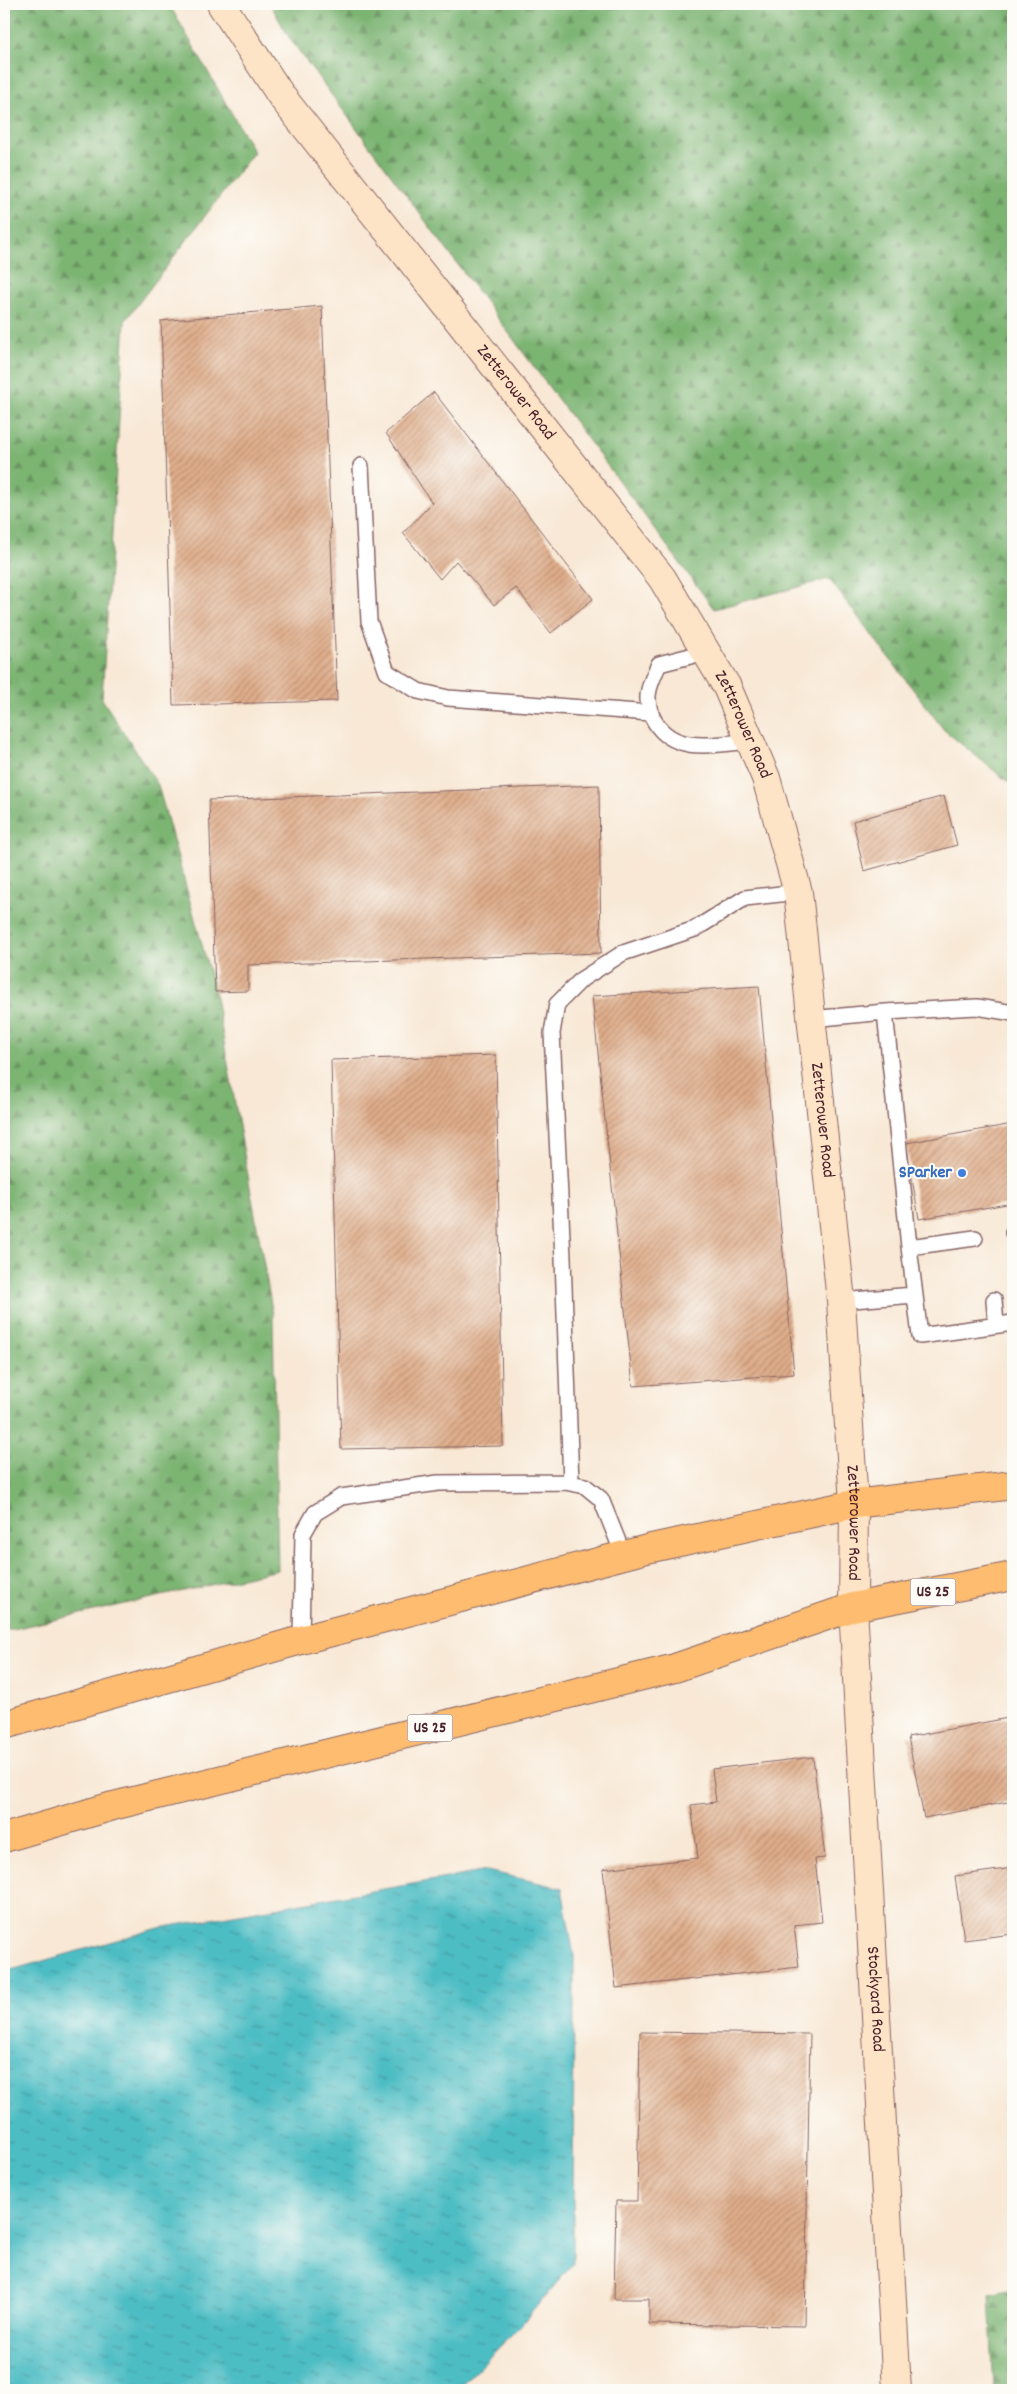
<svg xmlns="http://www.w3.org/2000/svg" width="1017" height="2394" viewBox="0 0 1017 2394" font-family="Dekko,sans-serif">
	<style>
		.forest { fill: url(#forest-firs); stroke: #626a4e }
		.water { fill: url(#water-ripples); stroke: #4c6e78 }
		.building { fill: url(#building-hatch) }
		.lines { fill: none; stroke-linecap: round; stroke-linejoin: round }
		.lane-casing { stroke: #876566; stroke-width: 18 }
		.secondary-casing { stroke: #876566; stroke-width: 30 }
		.primary-casing { stroke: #876566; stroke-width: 30 }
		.lane { stroke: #fff; stroke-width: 15 }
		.secondary { stroke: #fee4c6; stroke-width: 28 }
		.primary { stroke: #fdbc70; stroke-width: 28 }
		.shop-dot { fill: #3f7fe0; stroke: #fdfcf7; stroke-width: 2 }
		.labels { text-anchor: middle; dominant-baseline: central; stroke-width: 4; stroke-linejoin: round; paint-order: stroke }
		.shield { fill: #fdfcf7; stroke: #806168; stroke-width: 1 }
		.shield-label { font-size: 16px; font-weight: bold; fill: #4a1f2b }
		.street-label { font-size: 18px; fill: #4a1f2b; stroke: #fdfcf7 }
		.shop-label { font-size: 18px; font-weight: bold; fill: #366cbe; stroke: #fdfcf7; text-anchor: end }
	</style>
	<defs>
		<pattern id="forest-firs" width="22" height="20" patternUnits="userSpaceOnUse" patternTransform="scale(1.25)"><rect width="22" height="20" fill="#7bb472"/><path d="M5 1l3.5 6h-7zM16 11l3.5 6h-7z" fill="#67925e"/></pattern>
		<pattern id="water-ripples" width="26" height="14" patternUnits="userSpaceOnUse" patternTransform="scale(1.25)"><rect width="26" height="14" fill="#4ebdc4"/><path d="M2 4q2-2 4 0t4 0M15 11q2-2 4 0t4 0" fill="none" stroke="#43999f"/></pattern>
		<pattern id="building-hatch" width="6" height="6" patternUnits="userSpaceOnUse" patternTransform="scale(1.25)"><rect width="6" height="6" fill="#dfad8a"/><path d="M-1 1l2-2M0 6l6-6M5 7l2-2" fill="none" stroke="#b78c71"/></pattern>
	</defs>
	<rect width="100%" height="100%" fill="#fdfcf7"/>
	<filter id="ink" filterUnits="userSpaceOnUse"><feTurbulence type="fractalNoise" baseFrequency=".02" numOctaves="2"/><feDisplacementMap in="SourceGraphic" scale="10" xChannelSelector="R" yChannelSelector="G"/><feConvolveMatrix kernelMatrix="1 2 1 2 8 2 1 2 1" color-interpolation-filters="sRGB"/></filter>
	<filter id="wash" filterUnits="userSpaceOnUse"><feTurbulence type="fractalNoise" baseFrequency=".0096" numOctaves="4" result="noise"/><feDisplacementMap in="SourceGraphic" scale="20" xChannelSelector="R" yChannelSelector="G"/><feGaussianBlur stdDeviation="1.12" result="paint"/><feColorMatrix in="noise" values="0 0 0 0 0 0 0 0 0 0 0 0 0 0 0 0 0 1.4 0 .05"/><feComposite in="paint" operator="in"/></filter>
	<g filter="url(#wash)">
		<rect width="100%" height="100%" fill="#f8e8d5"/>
		<path class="forest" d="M4,4H169L254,152L125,321L102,699L158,785L215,992L273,1315L278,1570L4,1631Z
			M270,4H1013V786L944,730L829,579L714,609L290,39Z
			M1013,2290V2390H994L989,2295Z"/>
		<path class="water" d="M487,1871L562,1888L574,1956L573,2264L519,2327L457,2390H4V1972L159,1928Z"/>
		<g id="blocks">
			<path class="building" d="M322,306L337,701L173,705L161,321Z
				M434,392L593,599L551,633L516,588L494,605L456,561L440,579L403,533L432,503L386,433Z
				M599,785L601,953L248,965V991L215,992L209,800Z
				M944,796L957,845L864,871L853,821Z
				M759,986L794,1374L633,1386L592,996Z
				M496,1055L503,1446L341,1449L331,1060Z
				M1013,1124V1203L919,1219L906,1143Z
				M1013,1717V1801L924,1818L908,1737Z
				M813,1757L825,1858L815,1859L822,1922L794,1925L799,1967L616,1988L603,1869L698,1858L691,1805L716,1802L712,1769Z
				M1013,1868V1934L964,1940L955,1876Z
				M640,2032L810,2034L805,2326L649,2324V2299H614L616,2201H637Z"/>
		</g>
	</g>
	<g filter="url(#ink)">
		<use href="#blocks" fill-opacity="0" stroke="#876566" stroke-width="1"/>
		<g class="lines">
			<defs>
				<path id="lane" d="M361,466L369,621L387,672L418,691L448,698L651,713
					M706,652L659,664C649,685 642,700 655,722C675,755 717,744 750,741
					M885,1012L909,1247
					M811,1019L885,1012L977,1007L1013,1013
					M1013,1233V1232
					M975,1238L909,1247L920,1336L1013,1323
					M994,1300L996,1325
					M841,1301L914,1295
					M571,1483L563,1258L552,1033L557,1004L582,979L623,953L695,929L745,898L798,892
					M301,1640L303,1534L315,1513L341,1497L438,1483L565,1482L585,1486L601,1499L623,1554"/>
				<g id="secondary">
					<path id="s1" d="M221,4L282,97L662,578L727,687L766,778L798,892L841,1301L854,1504L853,1607L897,2390"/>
				</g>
				<path id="primary" d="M4,1725L301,1640L647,1549L854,1504L1013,1485
					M4,1838L113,1806L675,1668L853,1607L1013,1576"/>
			</defs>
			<use href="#lane" class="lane-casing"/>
			<use href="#secondary" class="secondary-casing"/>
			<use href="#primary" class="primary-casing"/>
			<use href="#lane" class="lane"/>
			<use href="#secondary" class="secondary"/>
			<use href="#primary" class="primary"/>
		</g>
	</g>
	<circle class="shop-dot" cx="962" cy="1173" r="5"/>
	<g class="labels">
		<g class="shield">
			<rect x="910.5" y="1578.5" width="45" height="27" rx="4"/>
			<rect x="407.5" y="1714.5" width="45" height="27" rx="4"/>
		</g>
		<g class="shield-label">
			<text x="933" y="1592">US 25</text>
			<text x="430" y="1728">US 25</text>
		</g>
		<g class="street-label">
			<text stroke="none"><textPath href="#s1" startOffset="488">Zetterower Road</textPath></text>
			<text stroke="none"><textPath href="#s1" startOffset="892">Zetterower Road</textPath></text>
			<text stroke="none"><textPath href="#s1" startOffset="1298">Zetterower Road</textPath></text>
			<text stroke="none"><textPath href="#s1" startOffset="1702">Zetterower Road</textPath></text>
			<text stroke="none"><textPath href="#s1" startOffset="2179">Stockyard Road</textPath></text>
		</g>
		<g class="shop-label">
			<text x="952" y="1173">SParker</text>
		</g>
	</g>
	<rect width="1017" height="2394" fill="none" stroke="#fdfcf7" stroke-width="20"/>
</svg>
